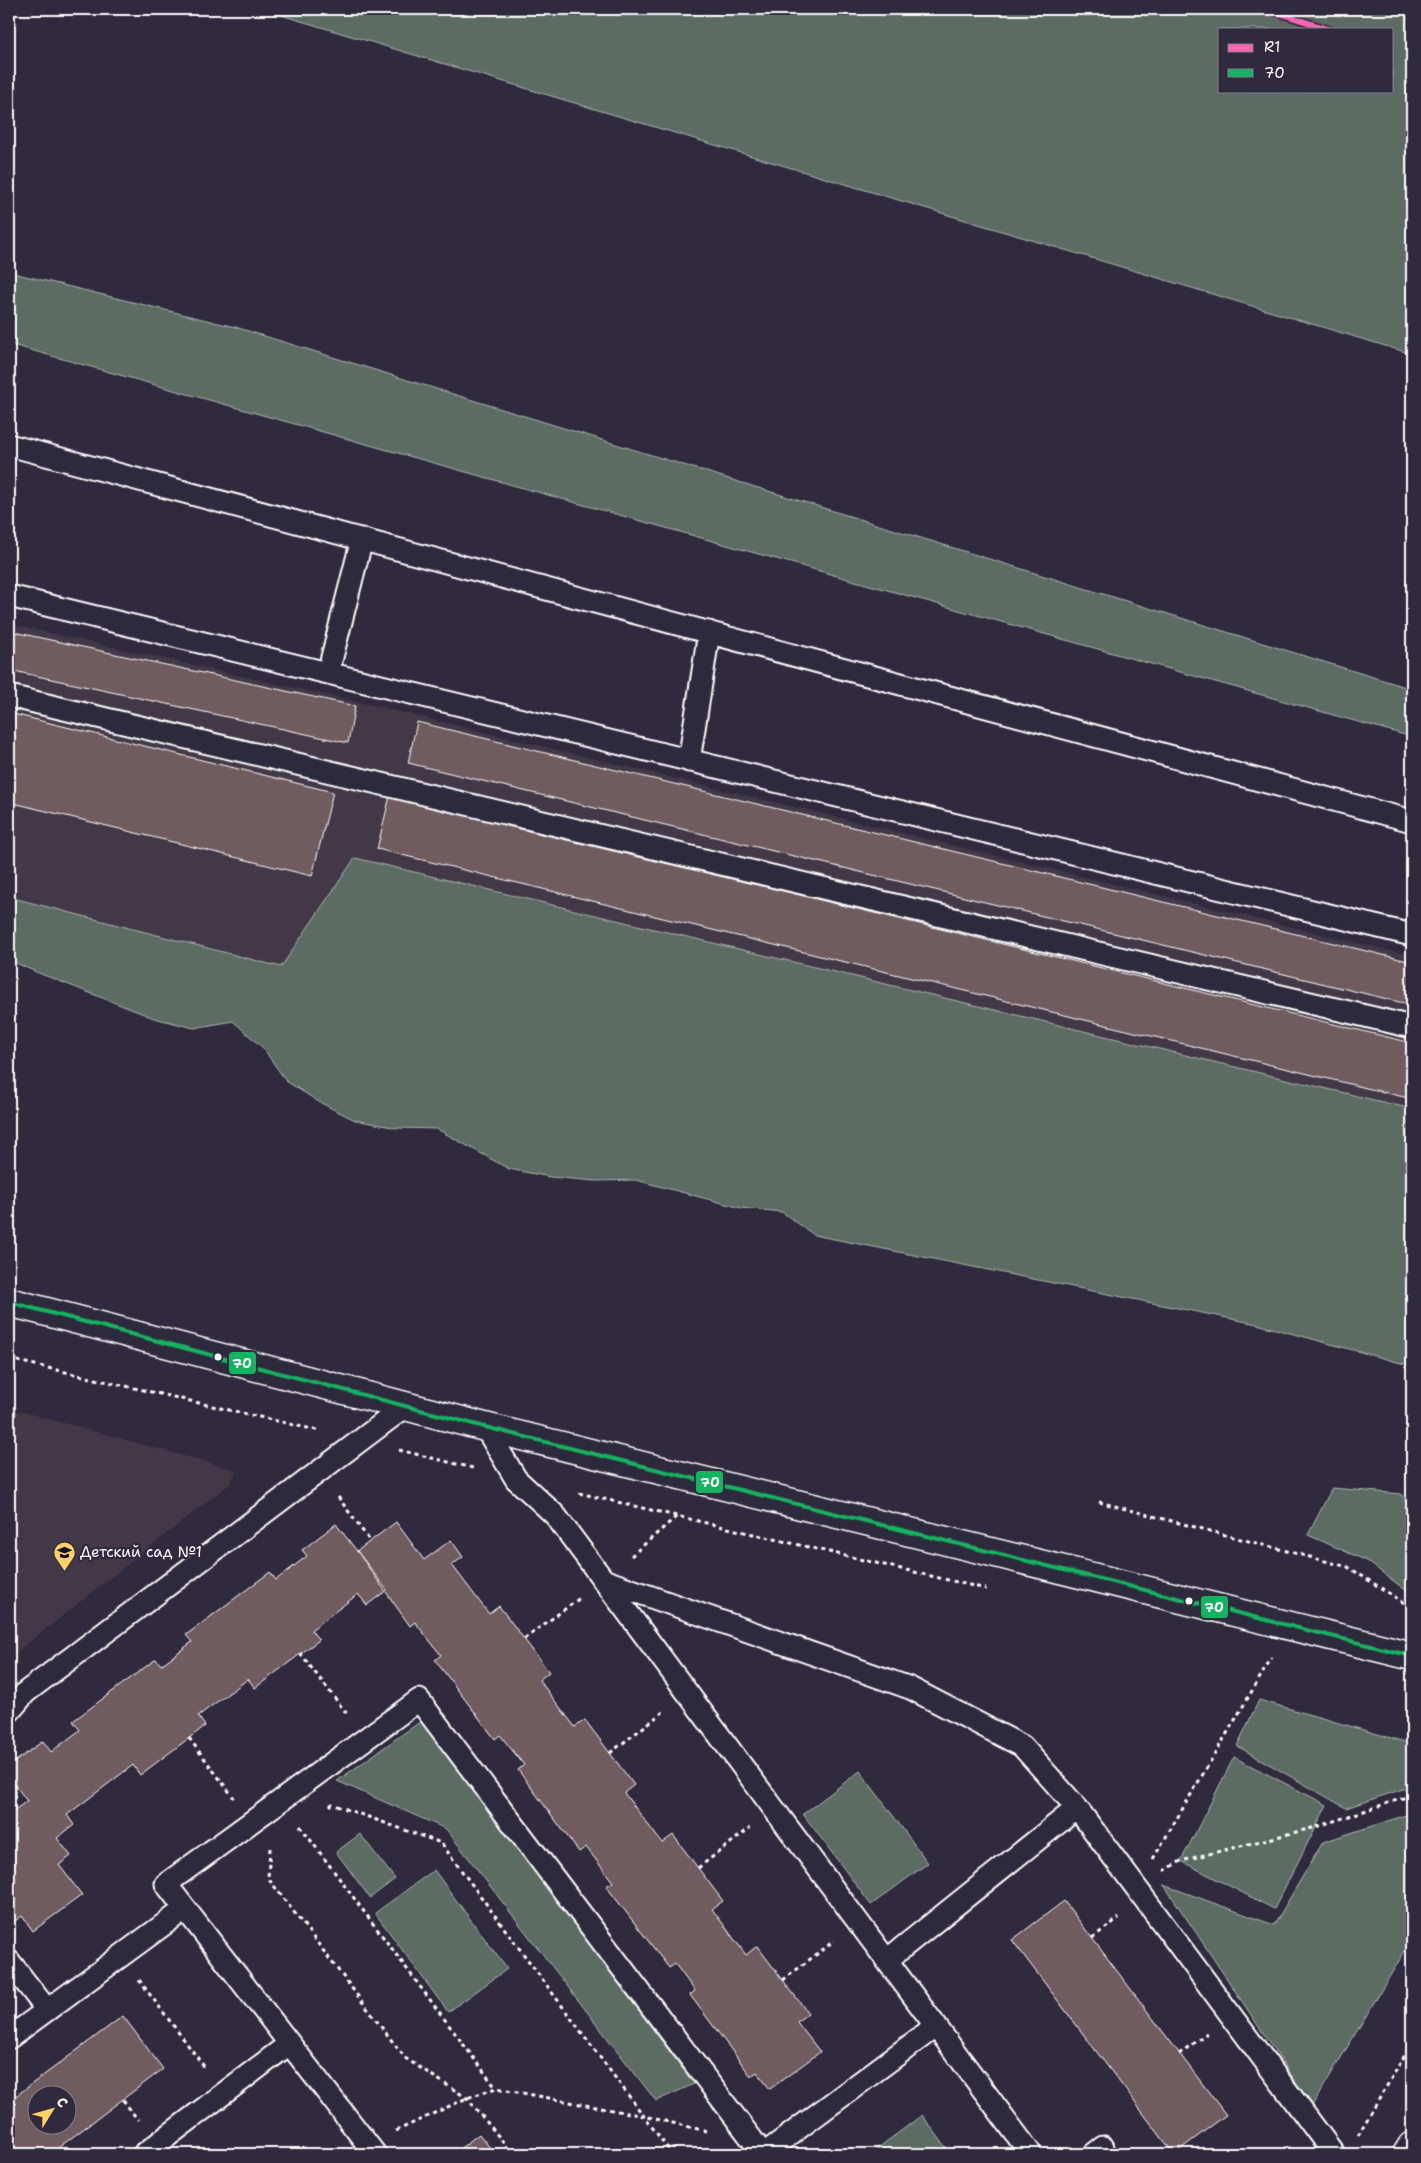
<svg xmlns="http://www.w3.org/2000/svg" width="1421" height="2163" viewBox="0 0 1421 2163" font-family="'Shantell Sans',sans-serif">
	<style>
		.built { fill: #423947 }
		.green { fill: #5c6c62; stroke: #aeb6b0; fill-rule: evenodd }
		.building { fill: #705c5e; stroke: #fff; fill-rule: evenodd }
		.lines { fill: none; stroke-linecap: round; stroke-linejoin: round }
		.lane-casing { stroke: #fff; stroke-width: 25 }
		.secondary-casing { stroke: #fff; stroke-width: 31 }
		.path { stroke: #fff; stroke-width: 3; stroke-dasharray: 4 4; stroke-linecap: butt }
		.lane { stroke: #2f2a3d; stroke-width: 21 }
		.secondary { stroke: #2f2a3d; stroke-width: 28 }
		.bus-1-casing { stroke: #2f2a3d; stroke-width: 8 }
		.bus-1 { stroke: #13b361; stroke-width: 4 }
		.rail-1-casing { stroke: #2f2a3d; stroke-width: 9 }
		.rail-1 { stroke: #fa66b7; stroke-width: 5 }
		.bus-dot { fill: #fff; stroke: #2f2a3d; stroke-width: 2 }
		.labels { text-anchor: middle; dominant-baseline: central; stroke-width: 4.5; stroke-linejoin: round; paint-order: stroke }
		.poi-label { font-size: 15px; fill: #fff; stroke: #2f2a3d; text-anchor: start }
		.line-badge { stroke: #2f2a3d; stroke-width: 2 }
		.badge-label { font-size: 14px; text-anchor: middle; font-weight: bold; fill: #fff }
	</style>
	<rect width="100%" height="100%" fill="#2f2a3d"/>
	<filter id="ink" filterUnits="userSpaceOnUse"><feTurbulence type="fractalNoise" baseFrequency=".02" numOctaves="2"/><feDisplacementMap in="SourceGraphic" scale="10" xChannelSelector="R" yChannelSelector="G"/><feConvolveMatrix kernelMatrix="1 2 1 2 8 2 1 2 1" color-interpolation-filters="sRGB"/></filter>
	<g filter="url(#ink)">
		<path class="built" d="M9,624L371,705L1412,956V1109L355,858L281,967L9,897Z
			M9,1408L236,1470L231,1483L9,1658Z"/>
		<path class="green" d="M261,9H1412V354ZM1220,29H1392V91H1220Z
			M9,272L235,327L1412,689V737L9,344Z
			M355,858L1412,1109V1366L1257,1324L814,1235L782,1212L741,1208L636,1180L595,1181L550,1177L509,1169L437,1129L397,1128L355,1120L319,1102L286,1081L263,1048L233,1021L194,1028L154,1018L36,972L9,960V897L281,967Z
			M1332,1488L1401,1494L1412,1510V1595L1367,1561L1308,1535Z
			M1259,1700L1412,1744V1786L1346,1808L1237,1746Z
			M421,1721L694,2084L656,2101L446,1829L337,1781Z
			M1234,1757L1327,1805L1274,1909L1181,1861Z
			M860,1771L928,1863L871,1905L803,1814Z
			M1412,1813V1939L1312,2106L1164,1885L1274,1925L1323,1842Z
			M360,1834L395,1879L370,1898L336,1852Z
			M434,1870L507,1969L448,2012L375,1913Z
			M922,2115L949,2151L945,2154H870Z"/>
		<path class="building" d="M9,631L355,706L348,743L9,670Z
			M9,713L333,792L312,876L9,802Z
			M417,722L1412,962V1005L408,763Z
			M390,796L1412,1043V1099L377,849Z
			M396,1522L424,1560L451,1540L463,1557L452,1565L489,1614L499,1606L549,1672L539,1680L575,1727L585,1720L634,1785L624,1793L662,1843L673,1835L723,1901L712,1909L746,1955L757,1946L808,2013L797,2022L820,2052L770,2089L757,2072L751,2076L690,1995L695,1991L675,1964L669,1968L606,1886L613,1882L586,1847L579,1852L518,1770L524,1765L500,1735L495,1739L435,1660L441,1655L415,1622L410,1626L357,1551Z
			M336,1524L387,1590L367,1605L358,1594L311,1630L319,1640L255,1688L248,1679L198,1716L205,1726L140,1775L133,1765L67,1815L74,1825L57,1838L71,1856L59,1865L82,1895L33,1931L22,1916L15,1921L9,1913V1869L16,1864L9,1853V1814L27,1801L9,1777V1766L43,1741L51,1752L80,1730L73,1721L156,1659L161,1665L192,1642L186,1635L270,1572L276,1580L307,1556L302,1550Z
			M1064,1901L1226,2115L1174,2154L1012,1940Z
			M123,2016L163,2069L50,2154H9V2101ZM38,2096H68V2126H38Z
			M479,2134L495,2154H453Z"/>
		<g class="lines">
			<defs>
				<path id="lane" d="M9,445L1412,821
					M9,596L1412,935
					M328,673L362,539
					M9,696L1412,1027
					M689,761L709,632
					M485,1427L516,1479L555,1515L1031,2154
					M603,1580L910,1688L1022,1746L1077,1808L887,1960
					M9,1712L26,1692L406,1406
					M1077,1808L1334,2154
					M9,1961L47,2010
					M9,2038L185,1909
					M144,2154L289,2044
					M375,2154L166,1884L419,1700L763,2154
					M764,2154L936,2026
					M1094,2154L1103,2147"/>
				<path id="secondary" d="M9,1302L485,1427L1412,1656
					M1407,2154L1412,2146"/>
			</defs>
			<use href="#lane" class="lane-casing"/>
			<use href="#secondary" class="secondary-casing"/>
			<path class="path" d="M9,1359L320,1431
				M399,1450L473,1468
				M579,1493L986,1589
				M338,1497L370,1541
				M1099,1502L1348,1567L1412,1608
				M631,1556L677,1516
				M524,1639L580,1598
				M300,1653L347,1714
				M189,1738L234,1798
				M610,1753L663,1712
				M330,1806L332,1804L441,1843L672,2154
				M300,1826L496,2088
				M270,1848L268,1878L405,2058L467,2098L513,2154
				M1153,1859L1272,1657
				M698,1868L750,1828
				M1164,1871L1181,1861L1316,1827L1412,1795
				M1092,1938L1119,1918
				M139,1980L206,2069
				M783,1980L834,1941
				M1179,2054L1207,2033
				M123,2100L138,2120
				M396,2131L467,2098L496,2088L644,2116L706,2131
				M1358,2135L1412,2043"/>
			<use href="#lane" class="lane"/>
			<use href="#secondary" class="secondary"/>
			<defs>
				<path id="bus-1" d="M9,1302L485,1427L1412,1656"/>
			</defs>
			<use href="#bus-1" class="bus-1-casing"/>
			<use href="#bus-1" class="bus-1"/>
			<defs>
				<path id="rail-1" d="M1266,9L1328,29"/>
			</defs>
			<use href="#rail-1" class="rail-1-casing"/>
			<use href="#rail-1" class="rail-1"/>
		</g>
	</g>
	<defs>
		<symbol id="school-pin" viewBox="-11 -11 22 30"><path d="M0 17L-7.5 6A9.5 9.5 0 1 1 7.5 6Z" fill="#ffd166" stroke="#2f2a3d"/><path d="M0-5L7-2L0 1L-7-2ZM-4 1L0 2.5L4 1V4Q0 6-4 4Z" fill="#111"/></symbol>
	</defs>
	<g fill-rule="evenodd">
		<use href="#school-pin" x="52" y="1540" width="25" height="34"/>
	</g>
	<g class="bus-dot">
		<circle cx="218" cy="1357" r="4.5"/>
		<circle cx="1189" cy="1601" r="4.5"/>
	</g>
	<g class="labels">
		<g class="poi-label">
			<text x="80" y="1552">Детский сад №1</text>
		</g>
	</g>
	<g class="line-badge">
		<rect x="228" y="1351" width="29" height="24" rx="5" fill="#13b361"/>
		<rect x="695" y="1470" width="29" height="24" rx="5" fill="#13b361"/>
		<rect x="1200" y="1595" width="29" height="24" rx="5" fill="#13b361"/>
	</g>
	<g class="badge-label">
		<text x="242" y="1368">70</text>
		<text x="710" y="1487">70</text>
		<text x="1214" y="1612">70</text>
	</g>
	<rect width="1421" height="2163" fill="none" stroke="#2f2a3d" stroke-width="30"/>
	<rect x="15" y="15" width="1391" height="2133" fill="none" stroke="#fff" stroke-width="2" filter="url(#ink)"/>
	<rect x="1218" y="28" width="175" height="65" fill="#2f2a3d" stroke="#827f8b"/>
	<rect x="1228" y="44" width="25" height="8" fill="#fa66b7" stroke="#827f8b"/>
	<text x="1264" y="52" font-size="15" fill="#ffffff">R1</text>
	<rect x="1228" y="69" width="25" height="8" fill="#13b361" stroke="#827f8b"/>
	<text x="1264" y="78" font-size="15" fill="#ffffff">70</text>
	<g transform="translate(52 2110) rotate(53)"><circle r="24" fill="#2f2a3d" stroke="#827f8b"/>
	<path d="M0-4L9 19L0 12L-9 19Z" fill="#ffd166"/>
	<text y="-8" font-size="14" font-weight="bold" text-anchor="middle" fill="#ffffff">С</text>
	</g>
</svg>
